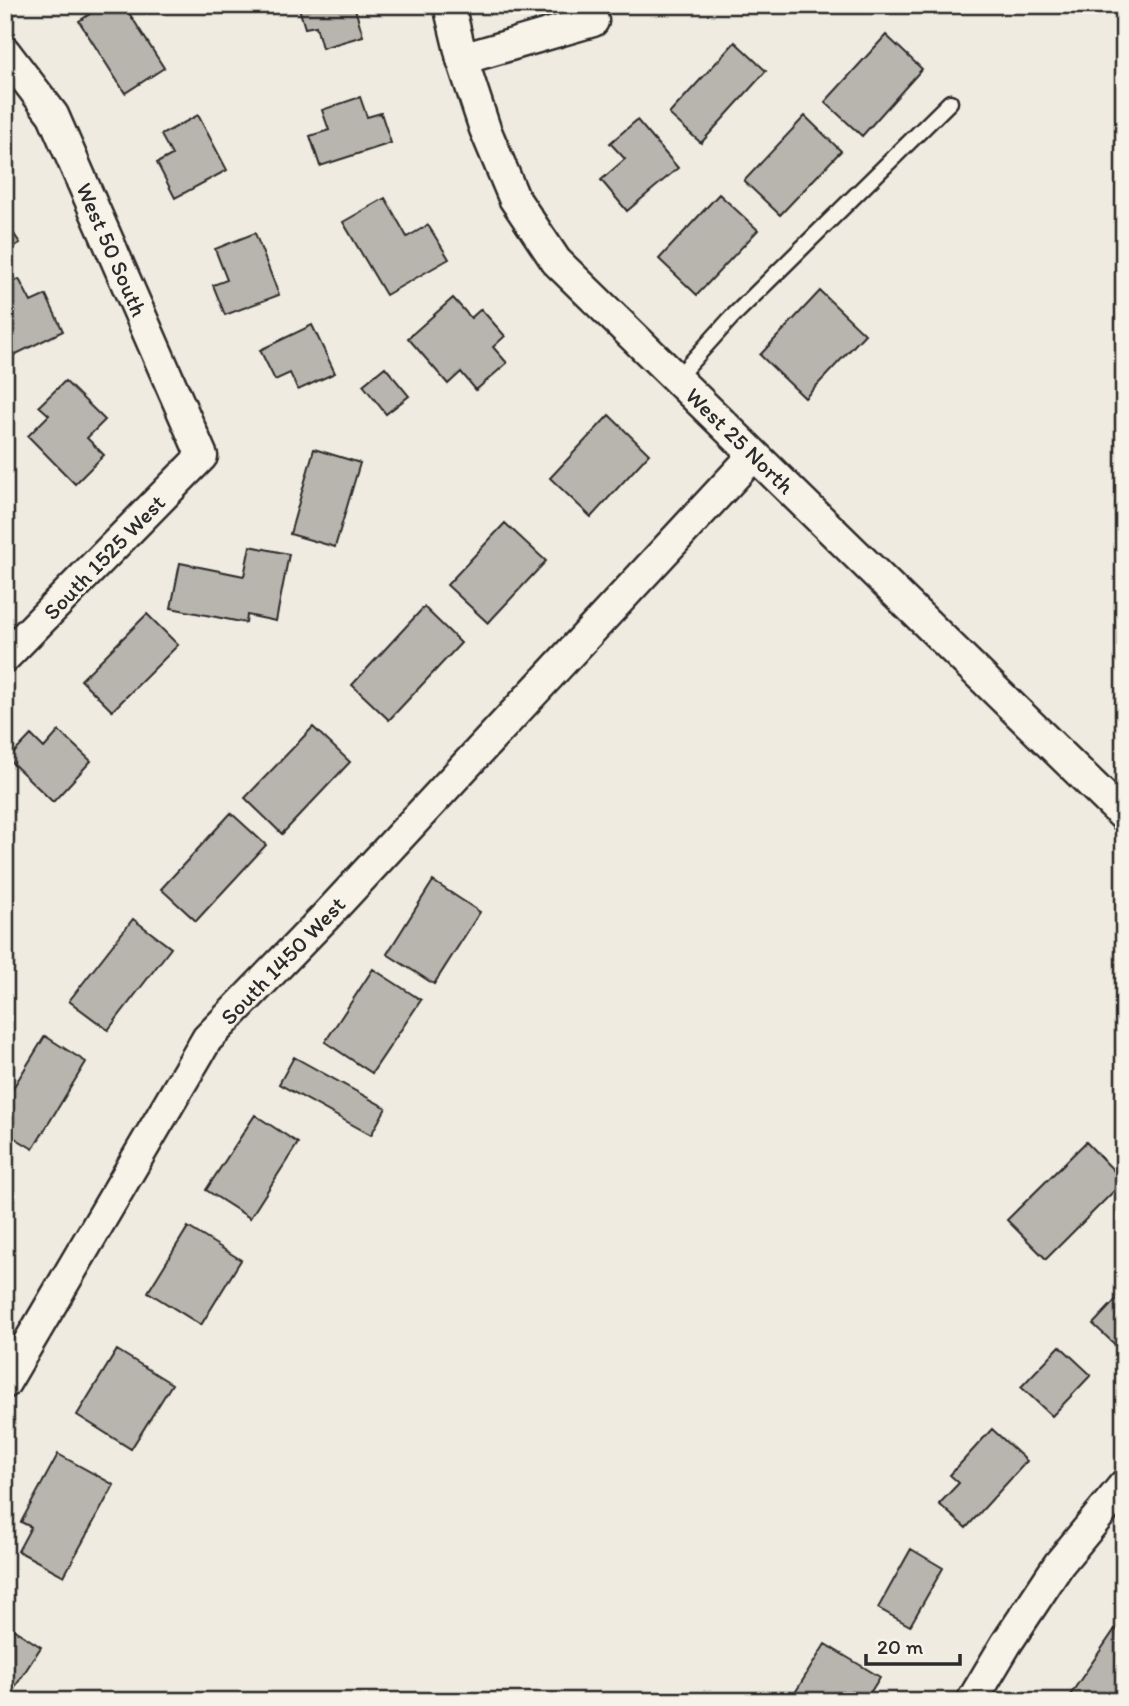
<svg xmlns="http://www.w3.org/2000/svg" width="1129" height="1706" viewBox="0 0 1129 1706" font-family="Itim,sans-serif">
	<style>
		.building { fill: #b8b5ae; stroke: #2b2b2b; stroke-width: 2 }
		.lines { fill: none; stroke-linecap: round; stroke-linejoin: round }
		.service-casing { stroke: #2b2b2b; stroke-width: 19 }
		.minor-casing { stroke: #2b2b2b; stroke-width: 35 }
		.service { stroke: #f7f3e8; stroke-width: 14 }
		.minor { stroke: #f7f3e8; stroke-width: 30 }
		.labels { text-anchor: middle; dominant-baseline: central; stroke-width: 6; stroke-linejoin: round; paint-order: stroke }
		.street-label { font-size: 23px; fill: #2b2b2b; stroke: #f7f3e8 }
	</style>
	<rect width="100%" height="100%" fill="#efebe0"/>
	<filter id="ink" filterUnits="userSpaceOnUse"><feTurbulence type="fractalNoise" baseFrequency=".0143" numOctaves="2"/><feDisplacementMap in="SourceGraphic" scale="14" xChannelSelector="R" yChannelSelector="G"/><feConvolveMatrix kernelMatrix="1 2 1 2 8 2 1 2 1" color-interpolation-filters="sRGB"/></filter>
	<g filter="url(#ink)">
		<path class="building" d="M104,5H124L164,68L125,93L79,21Z
			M298,5H354L363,36L322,48L316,26L305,28Z
			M886,35L922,69L862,136L825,102Z
			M735,42L766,71L701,143L669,114Z
			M360,97L367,117L381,113L391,143L320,166L310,136L329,130L322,110Z
			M198,115L227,170L175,198L157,163L172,155L161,135Z
			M805,116L841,151L780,215L744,181Z
			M637,120L678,168L627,211L601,180L625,159L610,143Z
			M719,194L758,230L697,295L659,259Z
			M385,198L407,237L428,225L449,259L386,295L343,222Z
			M5,221L20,243L5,252Z
			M255,233L279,295L225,315L213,285L227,280L215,249Z
			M19,279L31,302L46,295L63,331L8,358L5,353V286Z
			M820,291L865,334L805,398L760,355Z
			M453,298L471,318L481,309L505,336L493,347L507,363L476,390L461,372L448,384L408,338Z
			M312,325L335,373L298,390L290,373L275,380L260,350Z
			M385,367L409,396L386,414L363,385Z
			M65,381L105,420L87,438L104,455L75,484L28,436L49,415L39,406Z
			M609,415L649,454L591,517L550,478Z
			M314,449L360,463L335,547L290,534Z
			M505,523L546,561L488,623L447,585Z
			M250,546L289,554L276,621L247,615L246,623L171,608L180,563L244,576Z
			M424,607L461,643L389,720L352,685Z
			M147,614L178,645L112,711L81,680Z
			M313,727L350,762L282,834L245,798Z
			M59,731L91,761L53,802L8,759L31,735L44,748Z
			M231,813L266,845L196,921L161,889Z
			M433,881L480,912L434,984L387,954Z
			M133,919L171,948L108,1030L69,1001Z
			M373,969L421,1000L372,1073L325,1042Z
			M45,1036L86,1062L33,1149L5,1132V1101Z
			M294,1057L386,1108L371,1135L279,1084Z
			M255,1115L298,1143L250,1218L206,1190Z
			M1086,1142L1124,1181L1046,1259L1007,1220Z
			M188,1227L241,1260L201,1325L148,1292Z
			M1124,1291V1353L1093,1324Z
			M1060,1346L1091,1375L1052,1416L1021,1387Z
			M117,1350L172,1384L131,1449L77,1415Z
			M992,1429L1027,1461L966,1528L939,1504L959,1483L950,1475Z
			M58,1454L114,1485L64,1576L18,1551L31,1527L21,1522Z
			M911,1549L943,1568L910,1626L878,1608Z
			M5,1624L41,1647L6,1701H5Z
			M1115,1629L1124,1635V1701H1066Z
			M825,1644L880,1677L865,1701H790Z"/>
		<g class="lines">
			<defs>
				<path id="service" d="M676,379L731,318L950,102"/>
				<g id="minor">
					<path id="s1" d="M449,5L462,59L485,129L514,198L556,261L1124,816"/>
					<path id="s2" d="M5,52L53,115L202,456L5,657"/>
					<path d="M462,59L593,21"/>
					<path id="s3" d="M5,1383L207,1039L326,916L754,455"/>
					<path d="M972,1701L1006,1644L1059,1564L1124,1485"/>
				</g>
			</defs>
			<use href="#service" class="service-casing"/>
			<use href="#minor" class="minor-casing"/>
			<use href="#service" class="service"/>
			<use href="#minor" class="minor"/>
		</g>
	</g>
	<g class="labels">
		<g class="street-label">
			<text stroke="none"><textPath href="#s2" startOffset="226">West 50 South</textPath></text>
			<text stroke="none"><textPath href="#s1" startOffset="537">West 25 North</textPath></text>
			<text transform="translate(104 557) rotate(-46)">South 1525 West</text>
			<text stroke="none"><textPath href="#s3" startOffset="508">South 1450 West</textPath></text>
		</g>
	</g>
	<rect width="1129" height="1706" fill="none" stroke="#f7f3e8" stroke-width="28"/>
	<rect x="14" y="14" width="1101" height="1678" fill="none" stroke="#2b2b2b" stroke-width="2.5" filter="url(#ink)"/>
	<path d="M866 1654v10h94v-10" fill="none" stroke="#2b2b2b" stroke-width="3.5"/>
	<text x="877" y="1654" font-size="21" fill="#2b2b2b" stroke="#f7f3e8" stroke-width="5" paint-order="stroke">20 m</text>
</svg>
